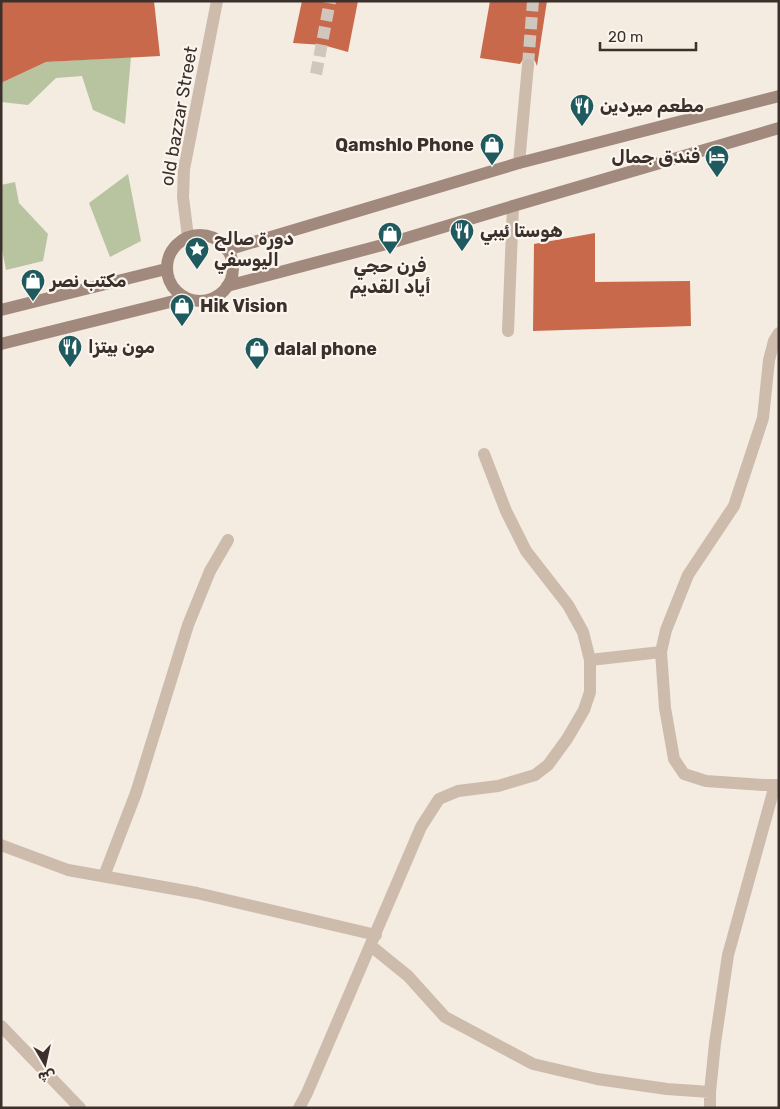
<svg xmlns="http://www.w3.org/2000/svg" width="780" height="1109" viewBox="0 0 780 1109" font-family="Rubik,Cairo,sans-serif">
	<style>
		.green { fill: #b8c4a0 }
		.building { fill: #c8694b }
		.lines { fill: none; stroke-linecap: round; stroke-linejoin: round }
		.minor-tunnel { stroke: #cfc6bd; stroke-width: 12; stroke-dasharray: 12 6; stroke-linecap: butt }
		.pedestrian { stroke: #cdbbac; stroke-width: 12 }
		.minor { stroke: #cdbbac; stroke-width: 12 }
		.tertiary { stroke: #cdbbac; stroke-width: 12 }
		.secondary { stroke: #a18a7d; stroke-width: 12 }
		.labels { text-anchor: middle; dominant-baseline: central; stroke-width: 4.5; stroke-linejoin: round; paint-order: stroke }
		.poi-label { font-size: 18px; font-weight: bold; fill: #3b302b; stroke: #fbf5ee; text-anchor: start }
		.street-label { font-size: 18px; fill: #3b302b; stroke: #fbf5ee }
	</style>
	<rect width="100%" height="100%" fill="#f4ebe1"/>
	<path class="green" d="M131,57L125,124L93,110L82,76L56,78L28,105L1,102V83L46,62Z
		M128,174L141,241L110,257L89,203Z
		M15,182L19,203L48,234L43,261L6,270L1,244V185Z"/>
	<path class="building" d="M1,1H154L160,56L46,62L1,83Z
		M302,1H358L348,52L323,45L293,43Z
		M490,1H547L537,66L535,61L529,57L524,58L520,64L480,58Z
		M595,233V282L690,281L691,326L533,331L534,244Z"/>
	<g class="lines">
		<path class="minor-tunnel" d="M528,65L533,1
			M316,74L330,1"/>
		<path class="pedestrian" d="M188,237L183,197L184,169L217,1"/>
		<path class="minor" d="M519,163L528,65
			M508,331L513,206
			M779,333L774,341L769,360L763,418L734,506L688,575L666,630L661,652L665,708L674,759L684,774L706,781L763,785H779
			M590,660L661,652
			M1,845L68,870L197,893L376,935
			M104,876L136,793L188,625L210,571L228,540
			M371,946L408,976L445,1017L533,1064L597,1079L667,1089L710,1092
			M299,1108L307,1093L421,827L439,799L458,791L498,786L535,775L548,765L567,739L584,710L590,692V660L583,632L568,605L526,551L506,511L484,454
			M710,1108V1092L715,1043L728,955L775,785"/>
		<path class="tertiary" d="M1,1026L80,1108"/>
		<path class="secondary" d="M167 268a33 33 0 1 1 66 0a33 33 0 1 1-66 0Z
			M227,250L519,163L779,96
			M227,286L390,243L513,206L779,128
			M1,310L166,269
			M1,344L186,298"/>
	</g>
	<defs>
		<symbol id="restaurant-pin" viewBox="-11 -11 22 30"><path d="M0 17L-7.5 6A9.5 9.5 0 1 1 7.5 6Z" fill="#1f5a5e" stroke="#fbf5ee"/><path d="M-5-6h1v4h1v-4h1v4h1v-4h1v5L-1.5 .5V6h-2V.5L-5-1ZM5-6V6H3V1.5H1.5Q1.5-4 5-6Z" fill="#fff"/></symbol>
		<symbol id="shop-pin" viewBox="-11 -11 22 30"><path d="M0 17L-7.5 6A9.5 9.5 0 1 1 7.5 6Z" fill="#1f5a5e" stroke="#fbf5ee"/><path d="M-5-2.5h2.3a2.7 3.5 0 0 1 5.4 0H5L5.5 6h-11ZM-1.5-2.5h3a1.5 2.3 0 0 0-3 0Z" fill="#fff"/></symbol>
		<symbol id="hotel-pin" viewBox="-11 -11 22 30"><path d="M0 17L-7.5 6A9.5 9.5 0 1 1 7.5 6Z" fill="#1f5a5e" stroke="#fbf5ee"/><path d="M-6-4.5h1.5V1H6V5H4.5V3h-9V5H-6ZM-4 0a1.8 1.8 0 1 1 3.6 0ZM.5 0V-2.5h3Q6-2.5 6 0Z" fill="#fff"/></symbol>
		<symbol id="sight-pin" viewBox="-11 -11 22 30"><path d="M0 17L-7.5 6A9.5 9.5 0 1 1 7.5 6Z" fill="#1f5a5e" stroke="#fbf5ee"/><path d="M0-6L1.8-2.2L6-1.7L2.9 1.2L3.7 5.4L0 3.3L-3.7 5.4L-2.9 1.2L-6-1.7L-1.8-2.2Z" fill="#fff"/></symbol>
	</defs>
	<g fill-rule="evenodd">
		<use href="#restaurant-pin" x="568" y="92" width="28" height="38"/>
		<use href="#shop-pin" x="478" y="131" width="28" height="38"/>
		<use href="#hotel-pin" x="703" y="143" width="28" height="38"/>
		<use href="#restaurant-pin" x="448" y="217" width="28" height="38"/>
		<use href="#shop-pin" x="376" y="220" width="28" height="38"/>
		<use href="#sight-pin" x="183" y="235" width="28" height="38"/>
		<use href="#shop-pin" x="19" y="267" width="28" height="38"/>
		<use href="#shop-pin" x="168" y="292" width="28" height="38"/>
		<use href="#restaurant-pin" x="56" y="333" width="28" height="38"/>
		<use href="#shop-pin" x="243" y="335" width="28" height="38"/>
	</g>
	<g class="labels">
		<g class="poi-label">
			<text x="600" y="106">مطعم ميردين</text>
			<text x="474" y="145" text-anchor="end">Qamshlo Phone</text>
			<text x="700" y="157" text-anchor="end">فندق جمال</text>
			<text x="480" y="231">هوستا ئيبي</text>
			<text x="214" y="239">دورة صالح<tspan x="214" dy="21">اليوسفي</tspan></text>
			<text x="390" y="266" text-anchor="middle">فرن حجي<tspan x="390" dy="21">أياد القديم</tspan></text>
			<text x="50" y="281">مكتب نصر</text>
			<text x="200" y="306">Hik Vision</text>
			<text x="88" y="347">مون بيتزا</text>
			<text x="274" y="349">dalal phone</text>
		</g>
		<g class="street-label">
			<text transform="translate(179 116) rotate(-80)">old bazzar Street</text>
		</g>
	</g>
	<rect width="780" height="1109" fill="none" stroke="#3b302b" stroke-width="5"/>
	<g transform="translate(45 1064) rotate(171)" stroke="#fbf5ee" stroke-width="4" paint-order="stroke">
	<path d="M0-4L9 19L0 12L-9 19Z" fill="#3b302b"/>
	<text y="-8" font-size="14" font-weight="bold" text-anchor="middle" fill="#3b302b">ش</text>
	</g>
	<path d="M600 42v8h96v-8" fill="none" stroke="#3b302b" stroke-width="2.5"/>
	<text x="608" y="42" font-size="15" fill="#3b302b" stroke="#fbf5ee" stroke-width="4" paint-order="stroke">20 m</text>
</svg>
